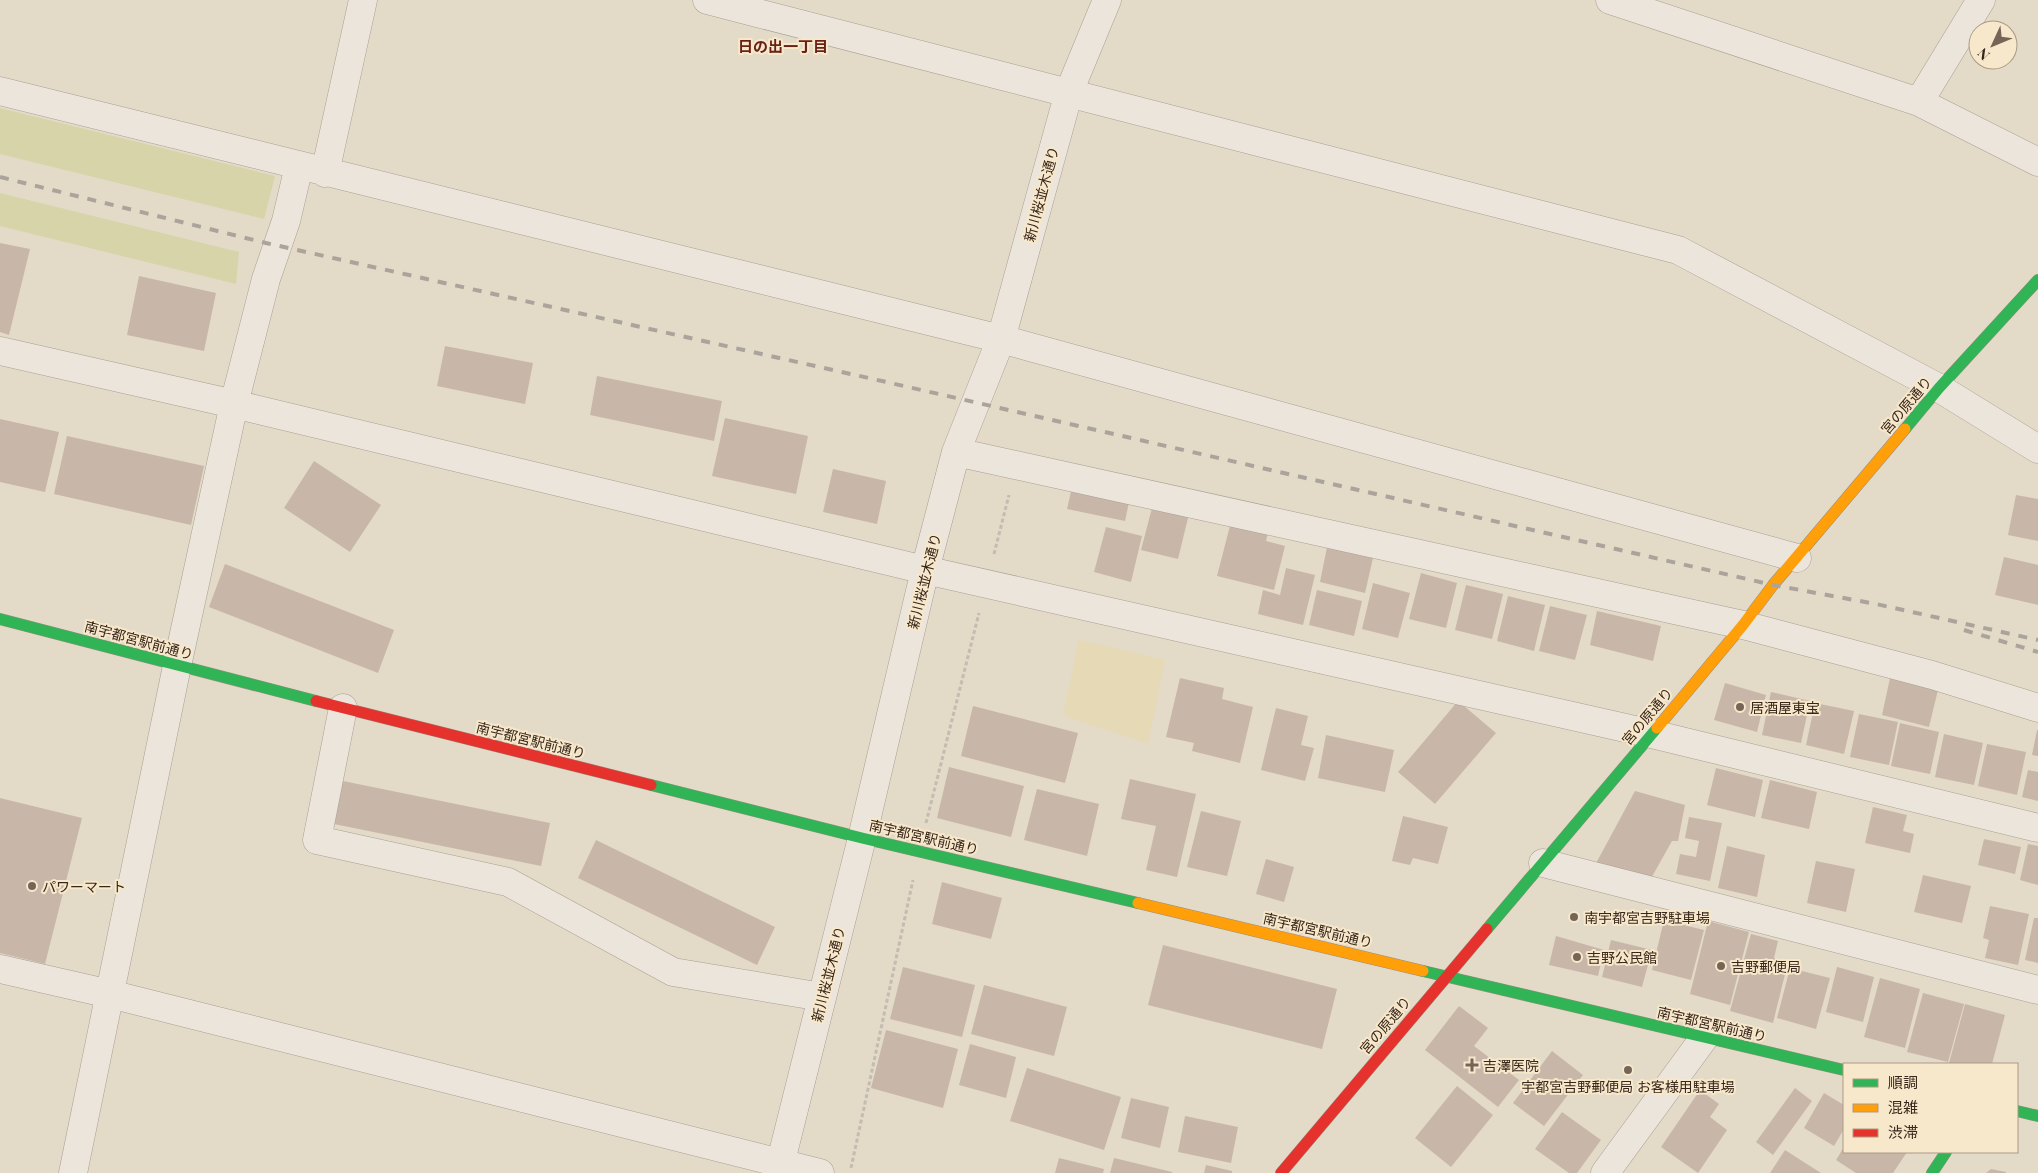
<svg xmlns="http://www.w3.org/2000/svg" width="2038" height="1173" viewBox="0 0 2038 1173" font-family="'Playfair Display','Noto Sans JP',serif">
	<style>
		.farmland { fill: #e6d9b6 }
		.green { fill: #d7d4a9 }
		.building { fill: #c8b7a9 }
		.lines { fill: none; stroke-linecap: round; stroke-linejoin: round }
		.street-casing { stroke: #a99f92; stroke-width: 29 }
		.fast-casing { stroke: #988e82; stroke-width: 12 }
		.slow-casing { stroke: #988e82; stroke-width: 12 }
		.jam-casing { stroke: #988e82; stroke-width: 12 }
		.path { stroke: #c4bcb2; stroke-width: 3; stroke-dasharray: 4 2.5; stroke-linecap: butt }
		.street { stroke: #ece5db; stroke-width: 28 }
		.fast { stroke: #30b455; stroke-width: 11 }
		.slow { stroke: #ff9f0a; stroke-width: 11 }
		.jam { stroke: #e5322d; stroke-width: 11 }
		.rail { stroke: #aba49b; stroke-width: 4; stroke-dasharray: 9 9; stroke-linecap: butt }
		.poi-dot { fill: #746557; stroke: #f8e8cb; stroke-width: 2 }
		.labels { text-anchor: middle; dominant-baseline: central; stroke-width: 4; stroke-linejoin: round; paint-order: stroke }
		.street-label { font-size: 14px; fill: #37261a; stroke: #f8e8cb }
		.poi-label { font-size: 14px; fill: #37261a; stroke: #f8e8cb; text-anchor: start }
		.neighbourhood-label { font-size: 15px; font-weight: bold; fill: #682116; stroke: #f8e8cb }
	</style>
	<rect width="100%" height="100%" fill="#e4dac8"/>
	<path class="farmland" d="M1079,640L1165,660L1148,744L1063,715Z"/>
	<path class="green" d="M0,108L275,176L264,219L0,154Z
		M0,193L239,252L236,284L0,226Z"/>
	<path class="building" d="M0,243L30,249L9,335L0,332Z
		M139,276L216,293L204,351L127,335Z
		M445,346L533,363L525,404L437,386Z
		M597,376L722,401L714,441L590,415Z
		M725,418L808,436L796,494L712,476Z
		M0,419L59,432L45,492L0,482Z
		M67,436L204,466L191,525L54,494Z
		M314,461L381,505L350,552L284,508Z
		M833,469L886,481L877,524L823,512Z
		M1072,487L1130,498L1125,521L1067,509Z
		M2016,495L2038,499V541L2008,535Z
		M1153,504L1189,514L1178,559L1141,550Z
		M1232,518L1269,528L1266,541L1285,546L1274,590L1217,576Z
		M1106,527L1142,536L1131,582L1094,572Z
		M1327,547L1373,558L1365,593L1320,582Z
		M2004,557L2038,565V605L1995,595Z
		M225,564L394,630L378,673L209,607Z
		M1286,568L1315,575L1303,625L1258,614L1263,590L1280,595Z
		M1421,573L1457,583L1446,628L1409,619Z
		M1373,583L1410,593L1398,638L1362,629Z
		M1466,585L1503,594L1492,639L1455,630Z
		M1317,590L1362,601L1354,636L1309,625Z
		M1508,596L1545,605L1534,651L1497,641Z
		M1550,606L1587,615L1575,660L1539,651Z
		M1597,611L1661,626L1653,661L1590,645Z
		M1180,678L1224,688L1222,699L1253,707L1240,763L1192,751L1194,743L1166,737Z
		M1890,678L1938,690L1929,727L1882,715Z
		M1725,683L1766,695L1757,732L1714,720Z
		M1771,692L1810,701L1801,743L1762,735Z
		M1458,701L1496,733L1435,804L1398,772Z
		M1815,703L1854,711L1844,754L1806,745Z
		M973,706L1078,733L1065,783L961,756Z
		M1276,708L1308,716L1301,745L1314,748L1305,781L1261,770Z
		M1859,714L1898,722L1889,765L1850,757Z
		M1900,723L1939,732L1930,774L1891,766Z
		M2037,730H2038V756L2032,755Z
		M1944,734L1983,743L1974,785L1935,777Z
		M1326,735L1394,750L1385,792L1318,778Z
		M1987,744L2026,752L2017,795L1978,786Z
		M949,767L1024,786L1011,837L937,818Z
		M1716,768L1763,780L1755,817L1707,805Z
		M2028,770L2038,772V801L2022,797Z
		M1130,779L1196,794L1177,877L1146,870L1156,826L1121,819Z
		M1770,780L1817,792L1809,829L1761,818Z
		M343,781L550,823L541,866L334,824Z
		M1037,789L1099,804L1087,856L1024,840Z
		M1635,791L1685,805L1678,841H1672L1649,882L1594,867Z
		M0,798L82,818L45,964L0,953Z
		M1873,807L1907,815L1903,831L1914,834L1910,853L1865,843Z
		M1201,811L1241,821L1227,876L1187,867Z
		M1403,816L1448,827L1438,864L1413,858L1410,865L1392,861Z
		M1689,817L1722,823L1710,881L1676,874L1680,854L1696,857L1699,841L1685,838Z
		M1984,839L2021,847L2015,874L1978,865Z
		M596,840L775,927L757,965L578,878Z
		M2028,844L2038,846V885L2020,880Z
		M1727,846L1765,855L1757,897L1718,888Z
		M1266,859L1294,867L1284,902L1256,894Z
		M1816,861L1855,869L1846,912L1807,903Z
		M1923,875L1971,886L1962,923L1914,912Z
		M942,882L1002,898L991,939L932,924Z
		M1990,906L2029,914L2018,965L1985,958L1989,940L1983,938Z
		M2034,918H2038V963L2025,960Z
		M1664,920L1704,930L1691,980L1652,970Z
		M1708,921L1749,932L1730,1005L1690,994Z
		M1751,934L1778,941L1774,958L1788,962L1773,1023L1730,1011Z
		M1556,936L1604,950L1598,976L1549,965Z
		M1611,940L1652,950L1642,987L1602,977Z
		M1163,945L1337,989L1322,1049L1148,1005Z
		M903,967L975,985L962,1037L890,1019Z
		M1837,967L1874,977L1863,1022L1826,1012Z
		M1790,968L1830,978L1816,1029L1777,1018Z
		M1880,978L1920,989L1905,1048L1864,1037Z
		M984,985L1067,1007L1054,1056L971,1034Z
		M1923,993L1964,1004L1948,1062L1907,1052Z
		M1965,1004L2005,1015L1992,1064L1949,1063Z
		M1459,1006L1488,1028L1474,1046L1519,1080L1498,1107L1425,1050Z
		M886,1030L958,1049L943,1108L871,1088Z
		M970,1044L1016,1057L1006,1098L959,1085Z
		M1552,1051L1583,1075L1544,1126L1513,1103Z
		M1027,1068L1121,1097L1104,1150L1010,1121Z
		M1457,1086L1493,1115L1451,1167L1415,1138Z
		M1795,1088L1812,1101L1773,1155L1756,1142Z
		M1700,1090L1719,1104L1710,1117L1727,1130L1698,1173L1661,1147Z
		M1824,1093L1844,1105V1129L1834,1146L1804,1128Z
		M1131,1098L1169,1107L1160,1148L1121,1138Z
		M1562,1112L1601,1140L1577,1173H1569L1535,1149Z
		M1185,1116L1238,1127L1231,1163L1178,1152Z
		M1844,1147V1152H1907L1893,1173H1856L1836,1160Z
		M1785,1150L1821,1173H1770Z
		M1059,1158L1104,1169L1103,1173H1055Z
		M1114,1158L1172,1172V1173H1110Z
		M1206,1165L1232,1171V1173H1204Z
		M1991,1169L2006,1172V1173H1986Z"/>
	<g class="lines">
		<defs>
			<path id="street" d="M707,0L1678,250L1939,388L2038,449
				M1610,0L1919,102L2038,162
				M0,91L1001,339L1797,558
				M1919,102L1981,0
				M325,173L363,0
				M0,351L234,404L925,570L1652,734L2038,828
				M956,452L1743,625L1932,675L2038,708
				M343,708L317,840L508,882L673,972L822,997
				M1543,863L2038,990
				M0,969L110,994L820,1173
				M73,1173L177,666L234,404L266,279L286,221L299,166
				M778,1173L862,838L925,570L956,452L1001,339L1069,92L1107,0
				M1605,1173L1704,1038"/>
			<path id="fast" d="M1905,429L1939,388L2038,280
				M0,619L316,701
				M651,785L862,838L1138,903
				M1487,929L1657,728
				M1423,971L1844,1070
				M2017,1111L2038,1116
				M1932,1173L1946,1152"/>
			<path id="slow" d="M1657,728L1743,625L1773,585L1905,429
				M1138,903L1423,971"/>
			<path id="jam" d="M316,701L651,785
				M1281,1173L1487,929"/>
		</defs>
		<use href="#street" class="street-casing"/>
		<use href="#fast" class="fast-casing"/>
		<use href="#slow" class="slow-casing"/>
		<use href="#jam" class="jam-casing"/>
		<path class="path" d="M994,554L1009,495
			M926,823L979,613
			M851,1168L913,880"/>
		<use href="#street" class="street"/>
		<use href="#fast" class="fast"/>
		<use href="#slow" class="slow"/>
		<use href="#jam" class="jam"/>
		<path class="rail" d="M0,177L266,243L882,381L1773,585L1876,604L2038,640
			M1964,630L2038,652"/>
	</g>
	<g class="poi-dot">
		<circle cx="1740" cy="707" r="5"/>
		<circle cx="32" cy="886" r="5"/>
		<circle cx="1574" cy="917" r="5"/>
		<circle cx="1577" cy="957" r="5"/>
		<circle cx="1721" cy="966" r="5"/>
		<path d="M1469.5 1057.5h5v5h5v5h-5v5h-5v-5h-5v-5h5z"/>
		<circle cx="1628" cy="1070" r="5"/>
	</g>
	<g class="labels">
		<g class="street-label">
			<text transform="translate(1041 194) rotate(-75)">新川桜並木通り</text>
			<text transform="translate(1906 405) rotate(-50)">宮の原通り</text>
			<text transform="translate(924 581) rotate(-76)">新川桜並木通り</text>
			<text transform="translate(139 640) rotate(15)">南宇都宮駅前通り</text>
			<text transform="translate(1647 716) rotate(-50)">宮の原通り</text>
			<text transform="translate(531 740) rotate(14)">南宇都宮駅前通り</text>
			<text transform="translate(924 837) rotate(13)">南宇都宮駅前通り</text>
			<text transform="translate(1318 930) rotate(13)">南宇都宮駅前通り</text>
			<text transform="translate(828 974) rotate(-76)">新川桜並木通り</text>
			<text transform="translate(1712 1024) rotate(13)">南宇都宮駅前通り</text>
			<text transform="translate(1385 1025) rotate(-50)">宮の原通り</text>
		</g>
		<g class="poi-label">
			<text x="1750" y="707">居酒屋東宝</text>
			<text x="42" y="886">パワーマート</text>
			<text x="1584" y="917">南宇都宮吉野駐車場</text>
			<text x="1587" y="957">吉野公民館</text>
			<text x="1731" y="966">吉野郵便局</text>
			<text x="1483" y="1065">吉澤医院</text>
			<text x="1628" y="1086" text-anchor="middle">宇都宮吉野郵便局 お客様用駐車場</text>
		</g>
		<g class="neighbourhood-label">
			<text x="783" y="46">日の出一丁目</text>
		</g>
	</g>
	<rect x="1843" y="1063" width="175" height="90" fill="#f8e8cb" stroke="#ab9a84"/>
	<rect x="1853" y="1079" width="25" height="8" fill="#30b455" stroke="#ab9a84"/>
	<text x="1888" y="1088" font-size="15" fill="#37261a">順調</text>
	<rect x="1853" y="1104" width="25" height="8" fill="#ff9f0a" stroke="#ab9a84"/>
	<text x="1888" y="1113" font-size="15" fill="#37261a">混雑</text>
	<rect x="1853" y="1129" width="25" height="8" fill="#e5322d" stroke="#ab9a84"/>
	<text x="1888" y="1138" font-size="15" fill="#37261a">渋滞</text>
	<g transform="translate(1993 45) rotate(226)"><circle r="24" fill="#f8e8cb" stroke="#ab9a84"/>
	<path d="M0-4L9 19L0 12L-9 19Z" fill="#746557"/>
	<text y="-8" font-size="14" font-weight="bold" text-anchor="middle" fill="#37261a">N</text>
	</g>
</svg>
